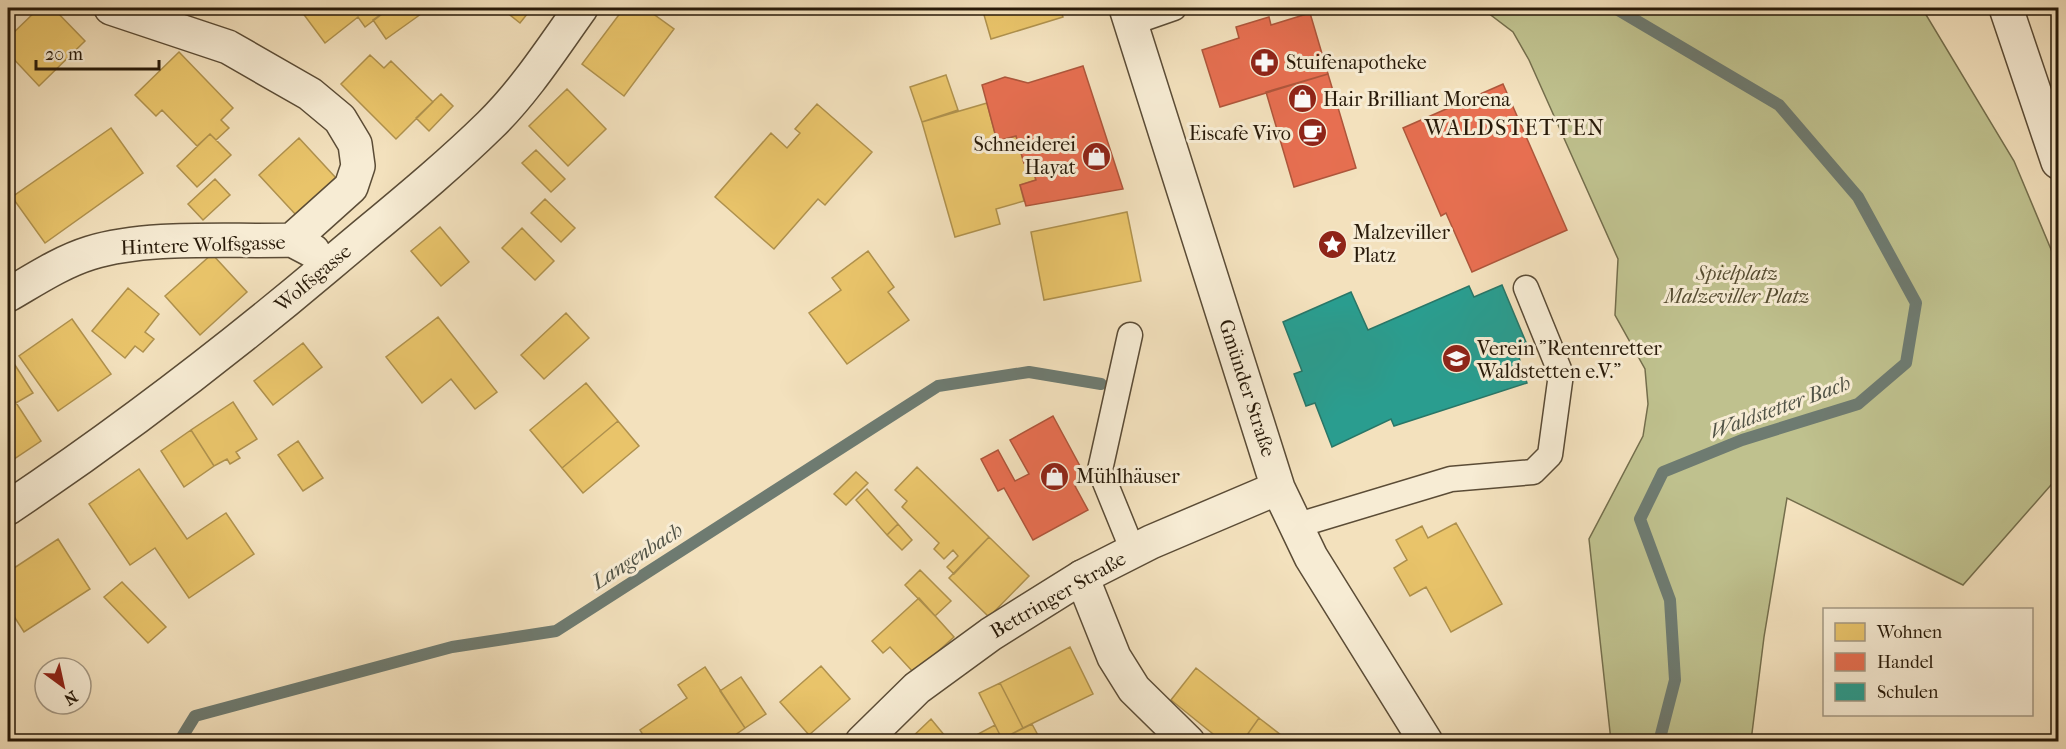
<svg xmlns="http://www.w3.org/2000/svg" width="2066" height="749" viewBox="0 0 2066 749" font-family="'IM FELL French Canon',serif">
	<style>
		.green { fill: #bfc18e; stroke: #746e4c; stroke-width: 1.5 }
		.homes { fill: #e9c46a; stroke: #af914d; stroke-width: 1.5 }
		.shops { fill: #e76f51; stroke: #ae563b; stroke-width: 1.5 }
		.schools { fill: #2a9d8f; stroke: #297667; stroke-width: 1.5 }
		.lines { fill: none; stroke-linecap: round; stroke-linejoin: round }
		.stream { stroke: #6e7b71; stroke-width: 12 }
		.service-casing { stroke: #5b4c36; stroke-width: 27 }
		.minor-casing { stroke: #5b4c36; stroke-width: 36 }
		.tertiary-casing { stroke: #5b4c36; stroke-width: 36 }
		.service { stroke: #f7ecd4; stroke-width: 24 }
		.minor { stroke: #f7ecd4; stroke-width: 33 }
		.tertiary { stroke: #f7ecd4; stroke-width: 33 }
		.labels { text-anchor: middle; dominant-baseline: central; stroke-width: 6; stroke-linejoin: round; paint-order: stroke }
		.poi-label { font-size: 20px; fill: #281a09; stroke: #f7ecd4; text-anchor: start }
		.street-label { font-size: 20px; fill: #281a09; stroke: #f7ecd4 }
		.park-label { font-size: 20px; font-style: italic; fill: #554c31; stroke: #f7ecd4 }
		.water-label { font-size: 21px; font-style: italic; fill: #515346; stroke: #f7ecd4 }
		.quarter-label { font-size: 22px; letter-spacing: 1.5px; fill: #281a09; stroke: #f7ecd4 }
	</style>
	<rect width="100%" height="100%" fill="#f3e1bd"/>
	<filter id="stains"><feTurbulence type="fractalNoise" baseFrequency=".00333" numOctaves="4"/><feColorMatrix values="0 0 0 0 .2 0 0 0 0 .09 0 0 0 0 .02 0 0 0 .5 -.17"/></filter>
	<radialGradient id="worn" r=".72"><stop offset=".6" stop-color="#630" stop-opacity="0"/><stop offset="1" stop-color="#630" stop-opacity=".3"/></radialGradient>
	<path class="green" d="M1446,8H1922L2014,161L2058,266V477L1963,585L1787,498L1764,637L1751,741H1611L1589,539L1643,436L1648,404L1645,369L1615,315L1618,259L1529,60L1513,32L1488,13Z"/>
	<path class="homes" d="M39,8H53L85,41L39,86L8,53V38Z
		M299,8H390L365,27L358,17L325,43Z
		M390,8H427L428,9L386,39L373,20Z
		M501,8H532L520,23Z
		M624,8H645L674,29L624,96L582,64Z
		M982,8H1060L1063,17L991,39Z
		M179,52L233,108L221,120L229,128L216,140L210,134L197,146L162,110L156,116L135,95Z
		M370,55L384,68L391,61L433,102L396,139L341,84Z
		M946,75L958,110L922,122L910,87Z
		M567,89L606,129L568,166L529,126Z
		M441,94L453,106L429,131L416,118Z
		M987,103L997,141L1016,136L1024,163L1030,161L1036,180L1020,185L1024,201L996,209L1000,224L955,237L922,122Z
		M817,104L872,152L825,205L818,199L774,249L715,197L771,133L787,148L800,133L795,129Z
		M111,128L143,173L45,243L12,197Z
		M210,134L231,155L197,187L177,166Z
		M299,138L336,178L296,215L259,175Z
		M536,150L565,179L551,192L522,163Z
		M215,179L230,195L203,220L188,204Z
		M545,199L575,228L561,242L531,213Z
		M1127,212L1141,281L1044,300L1031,232Z
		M440,227L469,262L441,286L411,251Z
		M522,228L554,261L535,280L502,248Z
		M868,251L894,287L888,292L909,320L847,364L809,313L841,290L832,278Z
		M212,254L247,292L200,335L165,296Z
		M128,288L159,314L145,332L154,339L143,352L135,346L125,358L92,331Z
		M566,313L589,338L544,379L521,355Z
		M438,317L497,392L475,409L451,379L422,403L386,357Z
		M72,319L111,374L58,411L19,356Z
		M303,343L322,367L273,405L254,381Z
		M13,362L33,393L16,403L8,389V365Z
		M586,383L618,421L562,468L530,430Z
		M11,395L41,441L8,463V398Z
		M233,402L257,439L236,452L240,458L230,464L227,459L214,466L191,430Z
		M618,421L639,446L583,493L562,468Z
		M191,430L214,466L184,487L161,451Z
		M298,441L323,478L303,491L278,455Z
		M917,467L989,537L954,574L947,567L958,556L953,550L944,559L934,549L939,543L902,507L907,501L895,490Z
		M139,469L187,539L226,513L254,554L189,598L155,548L130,565L89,504Z
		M856,472L868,483L846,505L834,494Z
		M867,489L898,524L887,535L856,500Z
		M1456,523L1502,604L1451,632L1426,587L1410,596L1394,568L1407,560L1396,540L1422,526L1428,538Z
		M898,524L912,540L902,550L887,535Z
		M989,537L1029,576L989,617L949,578Z
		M58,539L90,589L24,632L8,607V572Z
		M920,570L951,601L935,616L905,585Z
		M122,582L166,627L148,643L104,597Z
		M919,598L954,637L914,673L890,647L883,653L872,641Z
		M1070,647L1093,694L1023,728L1000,683Z
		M821,666L850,699L809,735L780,702Z
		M705,667L745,728L725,742H647L640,730L687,698L678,685Z
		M1196,668L1259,718L1242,742H1223L1171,700Z
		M741,677L766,714L745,728L720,691Z
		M1000,683L1023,728L1002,739L979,693Z
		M1259,718L1290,742H1242Z
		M931,719L950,742H907Z
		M1032,724L1040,739L1036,742H982L978,734L995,725L1002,739Z"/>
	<path class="shops" d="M1310,13L1328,74L1220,107L1202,50L1239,38L1236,27L1269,17L1271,25Z
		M1083,66L1123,189L1026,206L1020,185L1036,180L1030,161L1024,163L1016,136L997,141L982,85L1005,77L1028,83Z
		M1328,74L1356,168L1294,187L1266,92Z
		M1503,84L1567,230L1472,272L1446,213L1441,216L1403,128Z
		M1053,416L1087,479L1075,486L1088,510L1033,540L1004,488L998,491L981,459L998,450L1015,481L1029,474L1010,440Z"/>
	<path class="schools" d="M1502,285L1528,347L1517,351L1527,383L1394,426L1391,419L1332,447L1315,403L1306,406L1294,374L1302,371L1283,322L1351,292L1368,330L1469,286L1474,297Z"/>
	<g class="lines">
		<path class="stream" d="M1615,8L1779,105L1858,197L1916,303L1906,363L1858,404L1742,440L1663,472L1640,519L1670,600L1675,680L1659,742
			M179,742L195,716L452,647L556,631L938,386L1029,372L1101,384"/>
		<defs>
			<path id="service" d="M1131,23L1174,8
				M1130,335L1100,470L1133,551
				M1295,526L1451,479L1533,472L1550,455L1561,374L1526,288"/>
			<path id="minor" d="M111,8L228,47L310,94L340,119L355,144L358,166L351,187L292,240
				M2006,8L2058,162
				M8,295C34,280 61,262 90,253C149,235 229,242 292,240L313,251
				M8,508C120,433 226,352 329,265C383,219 439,175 490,125C525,91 553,47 581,8
				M1082,577L1114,657L1134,689L1188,742"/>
			<path id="tertiary" d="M1126,8L1278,488L1311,557L1426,742
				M862,742L917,688L991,634L1082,577L1151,542L1278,488"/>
		</defs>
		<use href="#service" class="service-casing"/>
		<use href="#minor" class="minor-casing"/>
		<use href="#tertiary" class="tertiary-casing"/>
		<use href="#service" class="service"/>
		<use href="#minor" class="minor"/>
		<use href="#tertiary" class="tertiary"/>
	</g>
	<defs>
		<symbol id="pharmacy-disc" viewBox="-11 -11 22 22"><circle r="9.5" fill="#8f2418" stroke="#f7ecd4"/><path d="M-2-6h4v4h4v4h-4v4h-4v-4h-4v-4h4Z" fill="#fff"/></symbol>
		<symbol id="shop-disc" viewBox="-11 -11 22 22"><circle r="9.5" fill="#8f2418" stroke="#f7ecd4"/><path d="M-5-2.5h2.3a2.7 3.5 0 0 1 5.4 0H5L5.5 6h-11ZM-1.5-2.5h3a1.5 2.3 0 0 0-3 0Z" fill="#fff"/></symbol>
		<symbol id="cafe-disc" viewBox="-11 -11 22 22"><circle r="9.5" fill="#8f2418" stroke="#f7ecd4"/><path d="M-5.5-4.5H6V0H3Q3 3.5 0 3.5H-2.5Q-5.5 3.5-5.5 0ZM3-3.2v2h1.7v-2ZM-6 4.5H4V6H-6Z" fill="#fff"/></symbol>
		<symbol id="sight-disc" viewBox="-11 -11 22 22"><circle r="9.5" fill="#8f2418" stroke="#f7ecd4"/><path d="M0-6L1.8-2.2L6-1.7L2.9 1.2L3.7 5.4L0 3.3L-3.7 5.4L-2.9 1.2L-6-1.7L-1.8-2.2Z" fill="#fff"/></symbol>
		<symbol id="school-disc" viewBox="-11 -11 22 22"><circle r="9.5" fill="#8f2418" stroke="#f7ecd4"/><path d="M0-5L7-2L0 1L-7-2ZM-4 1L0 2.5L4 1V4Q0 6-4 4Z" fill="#fff"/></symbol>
	</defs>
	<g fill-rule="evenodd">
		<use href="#pharmacy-disc" x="1248" y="46" width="33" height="33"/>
		<use href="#shop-disc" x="1286" y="82" width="33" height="33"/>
		<use href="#cafe-disc" x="1296" y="116" width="33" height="33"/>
		<use href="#shop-disc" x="1080" y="140" width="33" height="33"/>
		<use href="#sight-disc" x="1316" y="228" width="33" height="33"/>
		<use href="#school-disc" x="1440" y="342" width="33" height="33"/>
		<use href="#shop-disc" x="1038" y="460" width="33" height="33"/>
	</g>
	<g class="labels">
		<g class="poi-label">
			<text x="1286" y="62">Stuifenapotheke</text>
			<text x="1323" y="99">Hair Brilliant Morena</text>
			<text x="1291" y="133" text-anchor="end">Eiscafe Vivo</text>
			<text x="1076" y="144" text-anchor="end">Schneiderei<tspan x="1076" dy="23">Hayat</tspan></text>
			<text x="1353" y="232">Malzeviller<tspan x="1353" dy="23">Platz</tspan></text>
			<text x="1477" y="348">Verein "Rentenretter<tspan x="1477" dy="23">Waldstetten e.V."</tspan></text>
			<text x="1076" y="476">Mühlhäuser</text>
		</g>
		<g class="street-label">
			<text transform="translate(203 245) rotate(-2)">Hintere Wolfsgasse</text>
			<text transform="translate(313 278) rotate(-40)">Wolfsgasse</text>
			<text transform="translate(1247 388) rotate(72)">Gmünder Straße</text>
			<text transform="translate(1058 595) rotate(-30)">Bettringer Straße</text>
		</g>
		<g class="park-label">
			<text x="1737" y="273">Spielplatz<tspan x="1737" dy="23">Malzeviller Platz</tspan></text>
		</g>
		<g class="water-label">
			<text transform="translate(1780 407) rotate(-20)">Waldstetter Bach</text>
			<text transform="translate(637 556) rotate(-33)">Langenbach</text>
		</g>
		<g class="quarter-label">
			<text x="1515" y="128">WALDSTETTEN</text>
		</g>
	</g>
	<rect width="2066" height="749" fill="none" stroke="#f3e1bd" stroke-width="30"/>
	<rect x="9" y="9" width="2048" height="731" fill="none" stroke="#281a09" stroke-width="3"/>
	<rect x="15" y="15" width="2036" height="719" fill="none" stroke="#281a09" stroke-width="1.5"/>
	<rect x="1823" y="608" width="210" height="108" fill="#f7ecd4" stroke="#a49883" stroke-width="1.5"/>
	<rect x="1835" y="623" width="30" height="18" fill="#e9c46a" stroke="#a49883" stroke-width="1.5"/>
	<text x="1877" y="638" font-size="18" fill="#281a09">Wohnen</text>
	<rect x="1835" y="653" width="30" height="18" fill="#e76f51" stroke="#a49883" stroke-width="1.5"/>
	<text x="1877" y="668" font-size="18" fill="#281a09">Handel</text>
	<rect x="1835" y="683" width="30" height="18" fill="#2a9d8f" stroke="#a49883" stroke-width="1.5"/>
	<text x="1877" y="698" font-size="18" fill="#281a09">Schulen</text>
	<g transform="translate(63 686) rotate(147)"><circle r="28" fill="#f7ecd4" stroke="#a49883" stroke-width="1.5"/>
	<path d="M0-4.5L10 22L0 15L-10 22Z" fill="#8f2418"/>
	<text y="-9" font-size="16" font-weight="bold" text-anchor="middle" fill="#281a09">N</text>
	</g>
	<path d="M36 60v9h123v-9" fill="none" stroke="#281a09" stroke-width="3"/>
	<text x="45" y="60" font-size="18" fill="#281a09" stroke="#f7ecd4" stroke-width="4.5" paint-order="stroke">20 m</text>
	<rect width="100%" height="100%" filter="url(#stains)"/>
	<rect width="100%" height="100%" fill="url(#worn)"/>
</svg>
